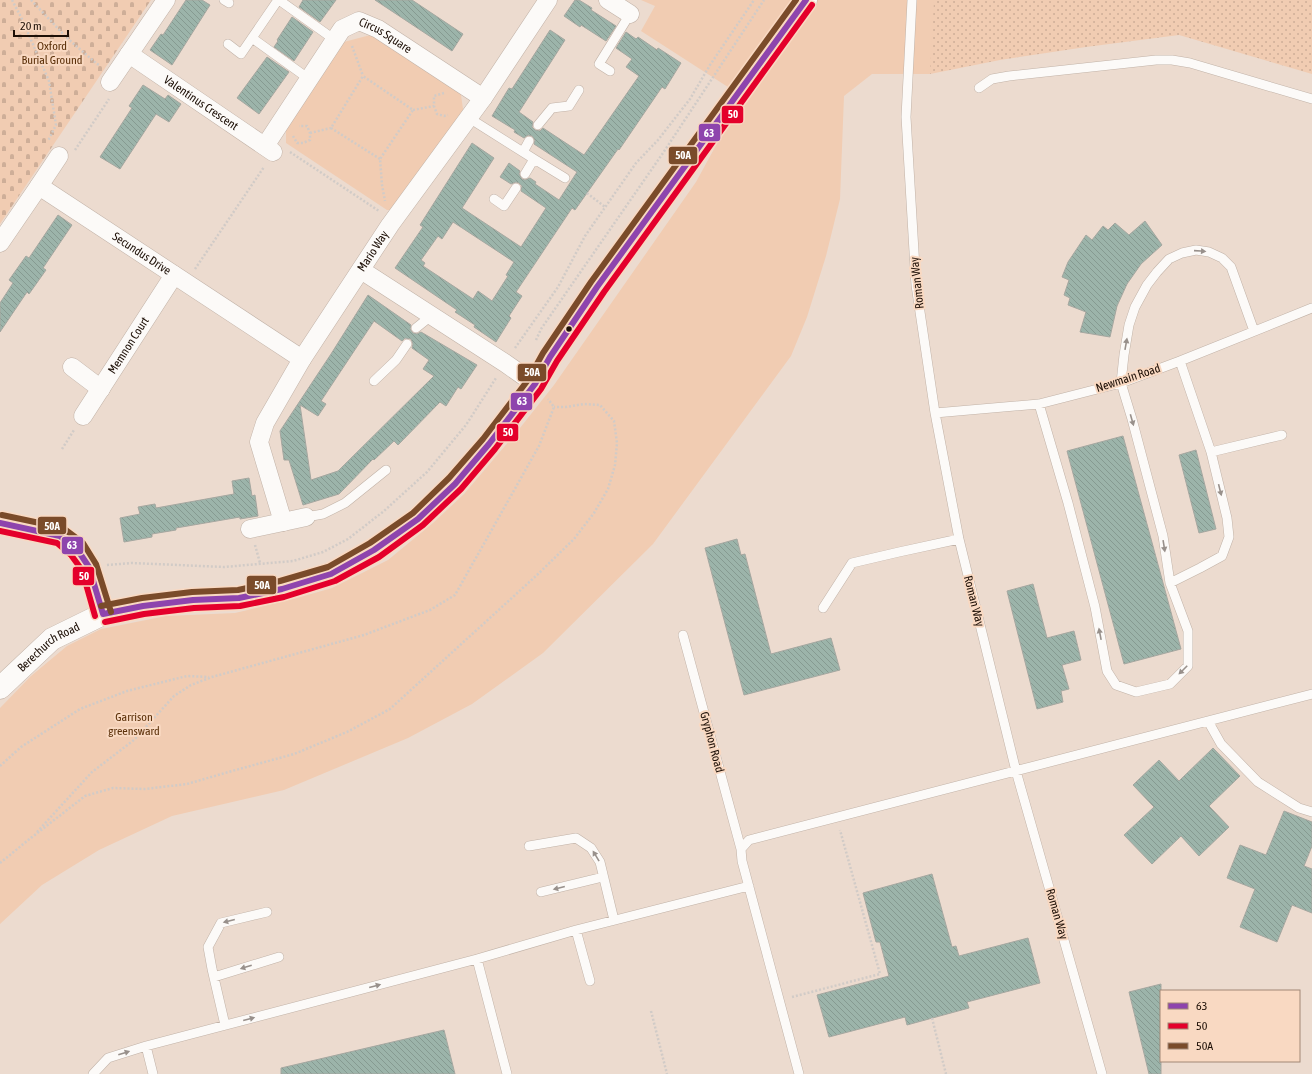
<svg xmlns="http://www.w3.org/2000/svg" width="1312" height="1074" viewBox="0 0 1312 1074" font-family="'Asap Condensed',sans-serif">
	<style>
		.grass { fill: url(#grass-dots) }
		.cemetery { fill: url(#cemetery-stones) }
		.green { fill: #f1ccb2 }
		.building { fill: url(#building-back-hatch); stroke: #a5a7a0; fill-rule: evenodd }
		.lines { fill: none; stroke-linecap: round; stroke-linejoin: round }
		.service-casing { stroke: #c1b2a7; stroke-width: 10 }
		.minor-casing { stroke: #c1b2a7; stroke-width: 19 }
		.tertiary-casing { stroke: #c1b2a7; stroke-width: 23 }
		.path { stroke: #d1cbc7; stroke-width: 2.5; stroke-dasharray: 2 2; stroke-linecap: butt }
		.service { stroke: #fcfaf8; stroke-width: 9 }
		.minor { stroke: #fcfaf8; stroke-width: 18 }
		.tertiary { stroke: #fcfaf8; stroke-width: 22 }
		.bus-1-casing { stroke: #f9d9c2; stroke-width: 9 }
		.bus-2-casing { stroke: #f9d9c2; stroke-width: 9 }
		.bus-3-casing { stroke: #f9d9c2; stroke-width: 9 }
		.bus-1 { stroke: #8e44ad; stroke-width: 6 }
		.bus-2 { stroke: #e4002b; stroke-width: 6 }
		.bus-3 { stroke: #7a4b2a; stroke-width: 6 }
		.oneway { fill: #98908b }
		.bus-dot { fill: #1d0f06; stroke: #f9d9c2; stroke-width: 1.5 }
		.labels { text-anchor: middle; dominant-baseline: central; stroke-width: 4; stroke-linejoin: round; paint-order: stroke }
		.street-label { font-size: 12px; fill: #1d0f06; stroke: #f9d9c2 }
		.park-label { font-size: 12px; fill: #5c310a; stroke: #f9d9c2 }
		.line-badge { stroke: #f9d9c2; stroke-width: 1.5 }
		.badge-label { font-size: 11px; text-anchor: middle; font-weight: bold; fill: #fff }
	</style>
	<defs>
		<pattern id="grass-dots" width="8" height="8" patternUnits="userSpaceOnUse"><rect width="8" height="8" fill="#f1ccb2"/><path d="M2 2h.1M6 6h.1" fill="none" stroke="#ceae98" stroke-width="1.8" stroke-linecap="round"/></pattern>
		<pattern id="cemetery-stones" width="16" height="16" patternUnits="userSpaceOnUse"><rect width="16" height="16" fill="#f1ccb2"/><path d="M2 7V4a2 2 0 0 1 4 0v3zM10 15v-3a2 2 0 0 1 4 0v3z" fill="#ceae98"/></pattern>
		<pattern id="building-back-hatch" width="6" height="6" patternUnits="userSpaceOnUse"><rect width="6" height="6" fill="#9cb4aa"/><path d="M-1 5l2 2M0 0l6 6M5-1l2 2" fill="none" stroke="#869a91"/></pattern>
	</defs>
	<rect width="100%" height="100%" fill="#ecdbcf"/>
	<path class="grass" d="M930,0H1312V74L1179,35L1086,47L1000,60L930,74L927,23Z"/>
	<path class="cemetery" d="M0,0H151L0,224Z"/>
	<path class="green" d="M641,0H934L930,74H872L844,96L840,199L826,256L807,317L791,356L653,544L543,653L472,704L408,738L284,790L172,816L99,850L42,885L0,924V708L31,676L67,646L101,629L166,616L235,613L297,598L332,588L388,560L433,523L464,494L516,433L554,385L696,182L732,116L745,98L641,31L655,6Z
		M378,33L460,88L464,116L403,210H387L286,143V126L340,43Z"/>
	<path class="building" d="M186,0H202L210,5L172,65L150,50L161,34L163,35Z
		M303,0H336L320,22L299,7Z
		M375,0H412L463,34L452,51Z
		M575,0H579L592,8L591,10L616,26L606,41L581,25L580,27L564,16Z
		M292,17L313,32L294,61L274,47L278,41L277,40Z
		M550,30L565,40L519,112L533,122L532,127L535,130L540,131L543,128L584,155L639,76L626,67L632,59L616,48L626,32L636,39L638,37L657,50L658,48L681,63L665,89L662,87L619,150L618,149L575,210L572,208L516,292L522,296L509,316L511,318L496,342L474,327L475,325L455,312L457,310L395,268L423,227L420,225L472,143L494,158L462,208L521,247L546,208L521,191L522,186L519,183L516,182L511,184L500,177L509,163L520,171L519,174L522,179L525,180L530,178L536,182L535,184L559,200L577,172L534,144L535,140L532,136L528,135L524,138L514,132L515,130L492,116L509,88L512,89ZM453,222L514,262L506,275L508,276L492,301L478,291L473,299L423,266L425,263L421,260L438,236L442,239Z
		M267,57L289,72L259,114L237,98Z
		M143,85L165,99L168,95L181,104L169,122L156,114L120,169L100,157L132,108L129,106Z
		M58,215L72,225L43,268L46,270L29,294L27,292L0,332V303L13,283L9,280L26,256L29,258Z
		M1145,221L1162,245L1141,264L1127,284L1117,306L1110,337L1080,332L1086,312L1068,305L1070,298L1064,295L1069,280L1062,277L1068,262L1086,235L1092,240L1103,226L1108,230L1115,223L1129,235Z
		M368,295L411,325L410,329L413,333L417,334L421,332L477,365L461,389L458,387L446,406L440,402L398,445L394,441L374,460L373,459L339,494L303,505L289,460H284L280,431L331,354ZM374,321L402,341L405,338L411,339L413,344L412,348L429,360L423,369L434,376L338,471L311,480L300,405L318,416L326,404L321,401Z
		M1123,436L1181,649L1124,664L1067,451Z
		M1196,450L1216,529L1199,533L1179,455Z
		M249,478L252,496L255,495L258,516L240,519V517L176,528V530L152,534V537L124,542L120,518L140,514L138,507L155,504L156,508L234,494L232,481Z
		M737,539L741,555L745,554L771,654L831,638L840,670L744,695L705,548Z
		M1033,584L1047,638L1074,631L1081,660L1062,665L1069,689L1061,691L1063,702L1037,709L1007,591Z
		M1213,748L1240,776L1209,806L1229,827L1199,856L1181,836L1152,864L1124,835L1154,807L1133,785L1159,760L1179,781Z
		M1284,811L1312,822V846L1304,866L1312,869V913L1292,905L1277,942L1240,927L1255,889L1227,878L1240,845L1266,855Z
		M932,874L952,947L956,946L959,956L1028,938L1040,983L967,1002L969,1008L907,1025L905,1017L829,1037L817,995L889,976L880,942H876L863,893Z
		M1161,984V1074H1149L1129,992Z
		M444,1030L455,1074H281V1068Z"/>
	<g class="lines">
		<defs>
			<path id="service" d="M224,0L229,3
				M279,0L335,40
				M912,0L906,117L916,285L935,413L959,539L1016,771L1102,1074
				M252,38L309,79
				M228,44L241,54L278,0
				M610,71L599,64L630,14
				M979,88L992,79L1009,76L1156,60H1172L1190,63L1312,99
				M469,118L534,159L525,174
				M538,125L552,108L569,106L579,90
				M523,152L529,141
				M534,159L565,178
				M494,199L504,206L516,188
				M416,328L431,316
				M374,381L396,360L407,344
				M1039,404L1068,503L1095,607L1107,671L1116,685L1136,692L1170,684L1188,666V631L1170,583L1163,536L1132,419L1121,383L1124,355L1129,325L1135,307L1147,285L1157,272L1169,259L1182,253L1196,250L1209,252L1222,258L1231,267L1254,331
				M935,413L1039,404L1121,383L1180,361L1312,308
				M1211,452L1282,435
				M306,517L323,514L345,503L386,470
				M1170,583L1200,568L1222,556L1229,537L1227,518L1211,452L1180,361
				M823,608L852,563L899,552L959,539
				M683,635L741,849
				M1208,721L1221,744L1258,782L1299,808L1312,812
				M529,846L576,838L591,848L600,862L614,920
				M541,892L603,877
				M576,930L590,981
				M477,959L507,1074
				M214,977L279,957
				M225,1025L212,969L208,947L221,923L267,912
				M146,1046L153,1074
				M93,1074L108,1058L146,1046L477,959L576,930L749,886
				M799,1074L742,861L741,849L749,840L1312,694"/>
			<g id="minor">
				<path d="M608,0L630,14"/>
				<path id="s1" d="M129,54L273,152"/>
				<path d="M110,82L166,0"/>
				<path id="s2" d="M265,146L342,29L359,21L378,29L483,98"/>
				<path d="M39,186L59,156"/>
				<path id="s3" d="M0,243L39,186L302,359"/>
				<path d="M361,270L505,363L535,384"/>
				<path d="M72,367L101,389"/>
				<path id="s4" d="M83,416L174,275"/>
				<path id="s5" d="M306,517L283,522L259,442L265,423L302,359L390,225L483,98L548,0"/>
				<path d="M0,523L60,536L77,549L89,567L103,614"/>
				<path d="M250,529L283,522"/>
			</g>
			<g id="tertiary">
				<path id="s6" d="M0,688L52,639L103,614L143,606L193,600L239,598L282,589L331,574L374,550L418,519L455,484L489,444L535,384L550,357L597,287L806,0"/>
			</g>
		</defs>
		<use href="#service" class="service-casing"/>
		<use href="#minor" class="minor-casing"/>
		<use href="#tertiary" class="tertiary-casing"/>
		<path class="path" d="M12,0L21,17L49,81L56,125L48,141
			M31,0L67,38L97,64L100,65
			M352,46L363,76
			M444,93L434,96V106L437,114L444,116L448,115
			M413,110L434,106
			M310,133L331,128
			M293,136L297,143H303L310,140V133L307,126H299
			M75,150L109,99
			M290,152L379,211
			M380,159L331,128L363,76L413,110L380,159L382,185L385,201
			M587,193L605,207
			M195,269L264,167
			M536,340L541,329L663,153L764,0
			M515,348L558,287L585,236L599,216L636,163L658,140L690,99L710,65L754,0
			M62,449L74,430
			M255,545L260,563
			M107,565L132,563L224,567L293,561L323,552L348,539L384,511L427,472L466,425L496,378
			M0,766L21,747L80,709L127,691L187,676L209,677
			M37,832L92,772L134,740L174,696L191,685L212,677L364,635L430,610L455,595L539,446L554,407L548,399
			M31,838L85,796L113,788L145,789L187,784L232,771L294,754L347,732L390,709L537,575L574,539L594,513L608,489L615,465L617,443L614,421L600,405L584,404L566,407H554
			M0,863L32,837
			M792,997L880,974L840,830
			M651,1011L667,1074
			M932,1018L946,1074"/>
		<use href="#service" class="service"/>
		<use href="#minor" class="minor"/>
		<use href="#tertiary" class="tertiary"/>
		<defs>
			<path id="bus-1" d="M0,523L60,536L77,549L89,567L103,614
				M103,614L143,606L193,600L239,598L282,589L331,574L374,550L418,519L455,484L489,444L535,384L550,357L597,287L806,0"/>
			<path id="bus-2" d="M0,531L57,543L71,555L82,570L95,616
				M105,622L144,614L194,608L240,606L284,597L335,581L379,557L423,525L461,489L495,449L541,389L557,361L604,292L812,5"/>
			<path id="bus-3" d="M2,515L63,528L83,543L96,564L111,612
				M101,606L142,598L192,592L238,590L280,581L328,567L370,543L413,513L449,478L483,439L528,380L543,353L591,282L796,0"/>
		</defs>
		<use href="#bus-1" class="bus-1-casing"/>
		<use href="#bus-2" class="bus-2-casing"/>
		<use href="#bus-3" class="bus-3-casing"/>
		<use href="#bus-1" class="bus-1"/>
		<use href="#bus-2" class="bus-2"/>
		<use href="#bus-3" class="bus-3"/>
	</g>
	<defs><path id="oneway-solid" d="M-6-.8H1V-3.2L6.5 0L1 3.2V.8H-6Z"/></defs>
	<g class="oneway">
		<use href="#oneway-solid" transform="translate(1200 251) rotate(4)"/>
		<use href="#oneway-solid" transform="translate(1126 344) rotate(-80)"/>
		<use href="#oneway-solid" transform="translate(1132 420) rotate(74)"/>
		<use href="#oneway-solid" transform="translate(1220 490) rotate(76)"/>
		<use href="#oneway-solid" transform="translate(1164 546) rotate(81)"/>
		<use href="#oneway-solid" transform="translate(1100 634) rotate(-101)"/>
		<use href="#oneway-solid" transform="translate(1183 670) rotate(135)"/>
		<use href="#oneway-solid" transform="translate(596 856) rotate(-121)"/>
		<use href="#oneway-solid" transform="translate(559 888) rotate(166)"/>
		<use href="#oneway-solid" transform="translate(229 921) rotate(166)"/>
		<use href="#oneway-solid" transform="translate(246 967) rotate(163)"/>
		<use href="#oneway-solid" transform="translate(375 986) rotate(-15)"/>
		<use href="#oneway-solid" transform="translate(249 1019) rotate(-15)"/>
		<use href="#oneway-solid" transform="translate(124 1053) rotate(-18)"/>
	</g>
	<circle class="bus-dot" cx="569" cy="329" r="3.5"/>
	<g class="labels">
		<g class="street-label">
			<text stroke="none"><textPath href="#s2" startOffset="189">Circus Square</textPath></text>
			<text stroke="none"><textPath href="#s1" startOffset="87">Valentinus Crescent</textPath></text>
			<text stroke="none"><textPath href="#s5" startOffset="330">Mario Way</textPath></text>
			<text stroke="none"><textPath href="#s3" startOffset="192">Secundus Drive</textPath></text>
			<text transform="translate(917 283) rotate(-96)">Roman Way</text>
			<text stroke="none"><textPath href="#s4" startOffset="84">Memnon Court</textPath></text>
			<text transform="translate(1128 378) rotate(-18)">Newmain Road</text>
			<text transform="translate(974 601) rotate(76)">Roman Way</text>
			<text stroke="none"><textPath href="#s6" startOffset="64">Berechurch Road</textPath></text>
			<text transform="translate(712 742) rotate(75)">Gryphon Road</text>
			<text transform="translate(1057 914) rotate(74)">Roman Way</text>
		</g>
		<g class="park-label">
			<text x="52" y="46">Oxford<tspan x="52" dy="14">Burial Ground</tspan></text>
			<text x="134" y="717">Garrison<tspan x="134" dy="14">greensward</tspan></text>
		</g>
	</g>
	<g class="line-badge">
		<rect x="721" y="105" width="23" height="19" rx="4" fill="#e4002b"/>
		<rect x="698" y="123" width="23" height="19" rx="4" fill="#8e44ad"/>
		<rect x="668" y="146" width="30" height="19" rx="4" fill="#7a4b2a"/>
		<rect x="517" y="363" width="30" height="19" rx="4" fill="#7a4b2a"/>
		<rect x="510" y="392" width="23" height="19" rx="4" fill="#8e44ad"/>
		<rect x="496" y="423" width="23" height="19" rx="4" fill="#e4002b"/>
		<rect x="37" y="516" width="30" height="19" rx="4" fill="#7a4b2a"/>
		<rect x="61" y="536" width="23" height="19" rx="4" fill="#8e44ad"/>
		<rect x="72" y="566" width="23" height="20" rx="4" fill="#e4002b"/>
		<rect x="246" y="575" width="31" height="20" rx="4" fill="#7a4b2a"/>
	</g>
	<g class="badge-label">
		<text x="733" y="118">50</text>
		<text x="709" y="137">63</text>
		<text x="683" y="159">50A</text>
		<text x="532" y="376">50A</text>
		<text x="522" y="405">63</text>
		<text x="508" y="436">50</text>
		<text x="52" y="530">50A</text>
		<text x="72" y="549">63</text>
		<text x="84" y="580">50</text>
		<text x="262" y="589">50A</text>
	</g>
	<rect x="1160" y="990" width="140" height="72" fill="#f9d9c2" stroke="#a18877"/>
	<rect x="1168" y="1003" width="20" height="6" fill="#8e44ad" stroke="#a18877"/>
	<text x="1196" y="1010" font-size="12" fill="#1d0f06">63</text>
	<rect x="1168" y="1023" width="20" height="6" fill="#e4002b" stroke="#a18877"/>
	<text x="1196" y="1030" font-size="12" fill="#1d0f06">50</text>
	<rect x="1168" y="1043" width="20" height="6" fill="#7a4b2a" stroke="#a18877"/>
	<text x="1196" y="1050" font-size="12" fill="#1d0f06">50A</text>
	<path d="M14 30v6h54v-6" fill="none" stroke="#1d0f06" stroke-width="2"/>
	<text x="20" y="30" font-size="12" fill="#1d0f06" stroke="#f9d9c2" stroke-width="3" paint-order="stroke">20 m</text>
</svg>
